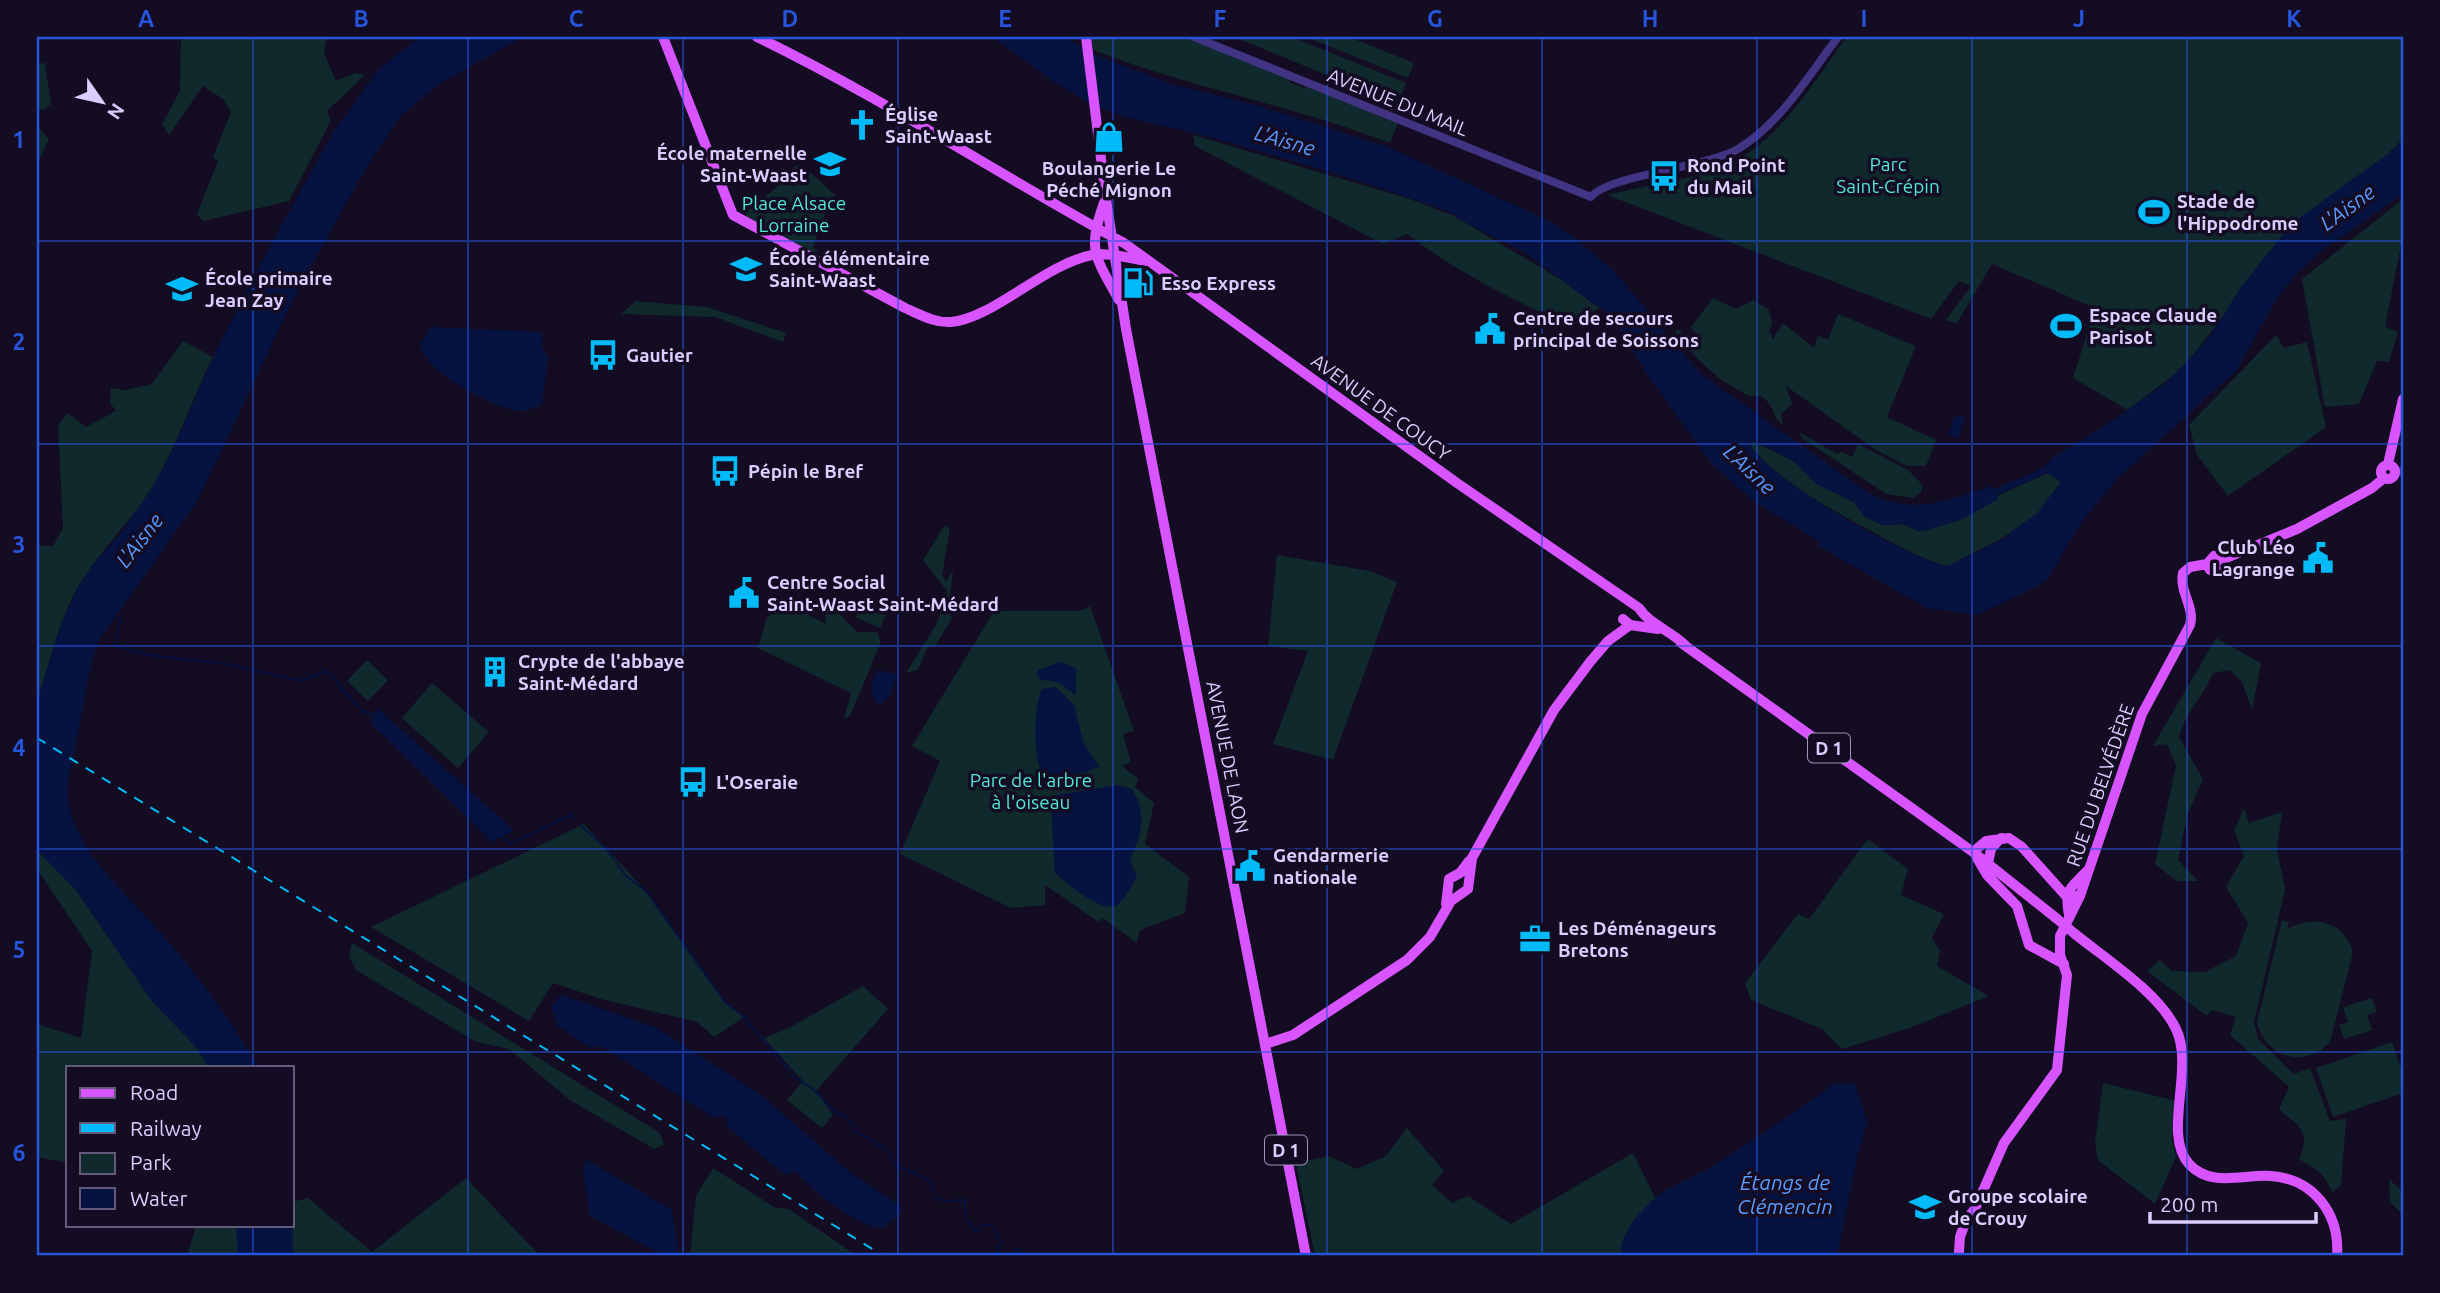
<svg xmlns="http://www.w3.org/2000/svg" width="2440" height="1293" viewBox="0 0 2440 1293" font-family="Ubuntu,sans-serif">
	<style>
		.green { fill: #0f292c }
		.water { fill: #061341; fill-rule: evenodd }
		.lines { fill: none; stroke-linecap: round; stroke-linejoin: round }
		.stream { stroke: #061341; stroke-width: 2 }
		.minor { stroke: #423484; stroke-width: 8 }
		.major { stroke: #d854ff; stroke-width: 10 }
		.rail { stroke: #00bbf8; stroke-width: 2; stroke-dasharray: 10 9; stroke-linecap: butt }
		.major-bridge { stroke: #d854ff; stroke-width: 10 }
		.grid { fill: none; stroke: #2654da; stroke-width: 2; stroke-opacity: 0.55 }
		.labels { text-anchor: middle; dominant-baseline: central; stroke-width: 7; stroke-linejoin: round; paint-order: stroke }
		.shield { fill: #130c22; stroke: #9e93bd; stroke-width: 2 }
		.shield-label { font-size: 18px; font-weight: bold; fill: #dacdff }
		.street-label { font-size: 19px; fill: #dacdff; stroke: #130c22 }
		.poi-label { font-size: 19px; font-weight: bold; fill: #dacdff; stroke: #130c22; text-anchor: start }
		.park-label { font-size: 19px; fill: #51e7d7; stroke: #130c22 }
		.water-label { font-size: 21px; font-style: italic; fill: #5b9bff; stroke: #130c22 }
		.neatline { fill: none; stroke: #2654da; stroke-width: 2.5 }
		.grid-label { font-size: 23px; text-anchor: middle; font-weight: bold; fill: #2654da }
	</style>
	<rect width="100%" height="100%" fill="#130c22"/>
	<path class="green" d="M181,37H327L324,53L336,81L356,73L365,75L327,111L331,121L289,201L203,221L197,214L218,161L213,157L231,112L223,99L203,86L169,135L162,124L180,91Z
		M1091,37H1187L1290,79L1289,82L1304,88L1306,85L1398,123L1390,143C1293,105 1190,88 1093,50Z
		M1234,37H1292L1406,83L1398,104Z
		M1306,37H1349L1414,63L1408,78Z
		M1847,37H2403V139L2229,308L2185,366L2128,410L2073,378L2095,308L1992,264L1957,323L1946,320L1971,286L1959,281L1931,319L1607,195C1648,185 1707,178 1742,157C1787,130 1816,77 1847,37Z
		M45,63L51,104L43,110L37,108V64Z
		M37,126L49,139L37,164Z
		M1193,135L1410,199L1454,216L1560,279L1599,308L1571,326C1511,299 1460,274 1407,234L1383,244L1195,146Z
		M798,165L804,166L836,196L834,204L829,202L813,248L818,250L815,255L747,224L745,207L757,198L760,201L794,173L791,169Z
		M2403,199V235L2385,327L2398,332L2389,362L2377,361L2359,404L2325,407L2302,279Z
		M1713,298L1736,309L1753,300L1769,310L1772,323L1769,331L1773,339L1783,323L1814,348L1818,335L1828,340L1838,314L1916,346L1887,417L1936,440L1926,466H1907L1876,450L1786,386L1792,404L1781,414L1783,425C1773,418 1774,407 1765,399C1759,393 1751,398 1745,394C1717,380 1694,357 1675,333L1678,329L1689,340L1698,343L1700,340L1691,327Z
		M636,301L707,307L786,333L783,342L715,317L621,314Z
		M2276,335L2284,348L2307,342L2326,427L2228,496L2197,455L2189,425Z
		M183,341L213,357C192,399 178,443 154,484C132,521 99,551 78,587C58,623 49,665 37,702V546H53L63,528L58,425L68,413L86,427L116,411L110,403L111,388L125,390L152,384Z
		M1799,432L1837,454L1842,452L1852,457L1858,444L1908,470L1923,485L1921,492L1913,498L1886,494L1802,438Z
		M1752,441L1794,461L1817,484L1854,502L1865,517L1883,525L1903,524L1918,531L1926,530L1962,519L1997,499V496L2048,473L2061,482C2047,518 1997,541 1967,556C1960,559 1955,564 1947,566C1920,559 1894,543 1869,530C1826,506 1784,485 1751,447Z
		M944,526L949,528V534L942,576L946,581L953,571L948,611L952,618L936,645L927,648L918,670L906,673L936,625L948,592L923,560Z
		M1277,555L1369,571L1397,582L1333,760L1273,744L1308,651L1268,646Z
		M780,600L826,624L825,614L836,610L857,632H877L881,642L850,716L844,719L851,693L758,648L766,620Z
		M861,604L886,615L880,628L855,617Z
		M1090,606L1134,731L1123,734L1131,762L1122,766L1139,779L1135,787L1154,803L1145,844L1189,877L1185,913L1140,930L1137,943L1103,918L1099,922L1045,885V905L1011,908L900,854L940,761L912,746L994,611H1079Z
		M2216,638L2261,663L2252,710L2242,682L2230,670L2213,673C2202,699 2187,709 2179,737L2203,779L2187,816L2178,860L2198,881H2176L2155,864L2176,765L2167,744L2153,746Z
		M367,660L388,680L368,701L347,681Z
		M432,683L489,732L458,768L402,718Z
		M2244,808L2249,823L2282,812L2277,849L2285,890L2254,1022L2258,1039L2294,1074L2310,1068L2330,1121L2346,1119L2341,1185L2333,1192L2321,1173L2299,1159C2311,1130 2300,1128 2279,1109L2289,1087L2230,1035L2236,1017L2212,1010L2207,1016L2147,971L2160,960L2172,971L2205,972L2236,956L2248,923L2226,887L2244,856L2234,830Z
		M584,824L646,891L724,1002L744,1017L714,1037L697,1022L601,999L553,983L529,1021L371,927Z
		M1868,839L1908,869L1901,895L1944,914L1932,938L1940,951L1937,966L1989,996L1910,1028L1842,1049L1822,1029L1751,1000L1745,983L1798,914L1809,919Z
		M37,850L76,890L152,1001L196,1047L209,1067H68V1163L37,1157V1024L81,1038L92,951L39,872H37Z
		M2282,920L2289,922L2287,929C2313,914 2344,921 2353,952L2330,1042C2305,1070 2265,1057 2257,1022Z
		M352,943L660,1133L664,1145L654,1149L570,1100L509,1049L476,1042L356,970L349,956Z
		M863,986L888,1009L816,1091L833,1115L822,1128L787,1100L803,1081L764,1038L789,1028Z
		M2372,998L2377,1012L2367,1015L2372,1030L2344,1039L2339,1025L2348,1022L2343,1007Z
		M2392,1042L2403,1075V1093L2333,1117L2316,1068Z
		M2103,1083L2176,1101L2172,1139L2176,1157L2155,1204L2098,1160L2095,1143Z
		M1407,1128L1444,1171L1432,1185L1452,1203L1468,1196L1511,1224L1633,1153L1684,1256H1315L1296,1163L1329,1156L1357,1169L1386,1156Z
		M713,1168L774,1207L789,1209L857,1256H690L696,1196Z
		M466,1178L540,1256L187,1255L195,1230L190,1225H292V1202L308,1198L372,1252Z
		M2389,1179L2403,1192V1215L2390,1202Z"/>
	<path class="water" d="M420,37H523L436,86L400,117L369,163L297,291L198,500L99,640L90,668L72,764C48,828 122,888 161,933C196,974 232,1019 258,1067H209L196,1047L152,1001L76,890L37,850V702L60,627L78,587L93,565L121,533L154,485L174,447L213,357L271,244L335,129L379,69Z
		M992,37H1064L1098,56L1171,84L1259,106L1388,147L1545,219L1567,232L1612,269L1701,374L1870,494C1918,516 1945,500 1992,486L1995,489L2043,468L2055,456L2108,424L2167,382L2209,338L2241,287L2291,224L2393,150L2403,139V194L2324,249L2296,274L2278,297L2236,371L2116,480L2082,521L2047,580L2034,588L1977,615L1927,608L1818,546V541L1751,499L1712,464L1648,376L1622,333L1600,308L1525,253L1457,218V215C1377,185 1294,161 1210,137C1169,126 1126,121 1088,102C1056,86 1023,58 992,37ZM1756,441L1793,461L1817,484L1854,502L1865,517L1883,525L1903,524L1918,531L1926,530L1963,519L1998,499L1997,495L2047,473L2061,482L2038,512L2008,534L2009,536L1947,566C1901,555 1774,483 1749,444Z
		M432,327L542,332V348L548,357L542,404C535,407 528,411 521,411C498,411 427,372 422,350C419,340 427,334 432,327Z
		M1955,415L1965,418L1958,439L1948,435Z
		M1061,662L1076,668V695L1058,682L1041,680L1037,675L1038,670Z
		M878,670L897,675L889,697L880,705C868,698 871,681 878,670Z
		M1056,687L1074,705L1084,744L1099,766L1087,772L1046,779C1032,765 1033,707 1042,689Z
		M378,709L514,830L492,842L370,722Z
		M1117,785L1132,789C1147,813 1142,835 1130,859L1137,878C1131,886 1125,900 1117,905C1102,914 1065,882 1055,873L1051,805L1057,795Z
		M562,995L657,1028L762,1096L851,1173L901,1206V1213L882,1229C848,1221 820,1196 795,1171L785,1175L726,1126L727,1118L721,1115L714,1118L601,1046L591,1048L558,1026L551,1005Z
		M1835,1083L1855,1084L1867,1122L1857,1158L1837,1256H1621C1618,1235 1640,1212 1655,1198C1670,1185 1693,1178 1711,1167C1753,1140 1795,1113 1835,1083Z
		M587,1160L672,1210L679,1256H665L590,1216L583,1169Z
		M292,1182L293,1256H238L236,1225H292Z"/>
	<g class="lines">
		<path class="stream" d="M118,618L121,620L114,646L149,655L233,665L300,681L328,671L362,712H368L375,718
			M581,826L606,848L626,876L646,891L725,1002L744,1017L795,1077L812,1088L834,1111L847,1118L858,1133L886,1149L895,1165L926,1178L932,1184L934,1197L945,1201L965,1200V1219L976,1231L984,1224L992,1226L1002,1243L997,1248L1002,1256
			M502,836L510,844L570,815L574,819
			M1010,1256L1016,1247L1024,1256"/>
		<path class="minor" d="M1194,37L1591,197C1606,176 1707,167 1738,149C1781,123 1808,76 1838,37
			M2396,473L2403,470"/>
		<path class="major" d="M663,37L733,215L905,308C919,314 934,323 951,322C992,319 1045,264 1092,255C1109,252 1129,258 1145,261
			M757,37C883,98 1001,176 1124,243L1457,483L1639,608C1649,624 1671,631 1685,645
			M1086,37L1106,199L1126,329L1306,1256
			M1105,200C1087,250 1094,255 1119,300
			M2388,464L2403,399
			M2381 472a7 7 0 1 1 14 0a7 7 0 1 1-14 0Z
			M2221,560L2297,529L2372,488L2384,478
			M2207,564L2210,570L2216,571L2221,567V560
			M2207,564L2214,556L2221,560
			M1623,619L1630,625L1658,629
			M1680,642L1973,852L2056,918
			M1973,852L1986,841L2009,838L2022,847L2066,896H2080
			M1977,858L1987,875L2017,906L2029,945L2064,964
			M1988,863L1991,849L2001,838
			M1446,904L1449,879L1460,873L1469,861
			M2069,915C2064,888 2070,889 2087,871
			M2075,934C2106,959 2159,993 2176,1029C2195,1068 2162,1135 2189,1164C2211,1188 2243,1174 2271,1176C2314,1179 2340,1214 2337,1256
			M1265,1044L1293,1035L1407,960L1430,937L1451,901L1468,889L1472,858L1554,710L1590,662L1608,641L1630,625
			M1959,1252L1960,1237L1966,1220L1975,1209L2004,1143L2057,1070L2067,975L2060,955V936L2080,896L2142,714L2190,625C2195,607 2179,592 2183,573L2190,567L2207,564"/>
		<path class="rail" d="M37,738L884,1256"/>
		<path class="major-bridge" d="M2056,918L2075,934"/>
	</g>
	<path class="grid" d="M253,37V1067M468,37V1256M683,37V1256M898,37V1256M1113,37V1256M1327,37V1256M1542,37V1256M1757,37V1256M1972,37V1256M2187,37V1256M37,241H2403M37,444H2403M37,646H2403M37,849H2403M37,1052H2403M253,1225V1256"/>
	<defs>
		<symbol id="church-bare" viewBox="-9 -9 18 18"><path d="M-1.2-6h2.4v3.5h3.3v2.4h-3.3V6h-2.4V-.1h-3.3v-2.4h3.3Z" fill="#00bbf8" stroke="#130c22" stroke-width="2.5" paint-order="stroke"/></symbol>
		<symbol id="shop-bare" viewBox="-9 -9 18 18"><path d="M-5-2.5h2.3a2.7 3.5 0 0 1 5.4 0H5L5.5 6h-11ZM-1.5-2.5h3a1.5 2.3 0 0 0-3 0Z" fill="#00bbf8" stroke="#130c22" stroke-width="2.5" paint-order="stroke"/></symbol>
		<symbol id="school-bare" viewBox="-9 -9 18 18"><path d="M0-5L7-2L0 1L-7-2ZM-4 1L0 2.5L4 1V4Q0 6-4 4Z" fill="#00bbf8" stroke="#130c22" stroke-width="2.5" paint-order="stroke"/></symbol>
		<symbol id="bus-bare" viewBox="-9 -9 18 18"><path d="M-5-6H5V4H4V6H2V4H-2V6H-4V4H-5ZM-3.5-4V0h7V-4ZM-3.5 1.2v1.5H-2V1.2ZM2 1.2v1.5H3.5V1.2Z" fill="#00bbf8" stroke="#130c22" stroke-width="2.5" paint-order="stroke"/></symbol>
		<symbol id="stadium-bare" viewBox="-9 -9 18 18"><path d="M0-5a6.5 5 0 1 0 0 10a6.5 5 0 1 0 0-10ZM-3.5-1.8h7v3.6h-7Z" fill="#00bbf8" stroke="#130c22" stroke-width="2.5" paint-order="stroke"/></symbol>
		<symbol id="fuel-bare" viewBox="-9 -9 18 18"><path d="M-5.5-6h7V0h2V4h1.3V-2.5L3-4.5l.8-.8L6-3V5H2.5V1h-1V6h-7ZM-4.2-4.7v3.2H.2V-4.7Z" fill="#00bbf8" stroke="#130c22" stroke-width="2.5" paint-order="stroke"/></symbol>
		<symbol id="civic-bare" viewBox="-9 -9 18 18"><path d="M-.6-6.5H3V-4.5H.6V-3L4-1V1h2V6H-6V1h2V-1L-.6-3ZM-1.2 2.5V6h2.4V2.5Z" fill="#00bbf8" stroke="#130c22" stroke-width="2.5" paint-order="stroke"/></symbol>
		<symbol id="building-bare" viewBox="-9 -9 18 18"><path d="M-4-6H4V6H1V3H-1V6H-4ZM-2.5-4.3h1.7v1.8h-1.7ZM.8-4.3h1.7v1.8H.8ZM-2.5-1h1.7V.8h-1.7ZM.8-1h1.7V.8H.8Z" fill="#00bbf8" stroke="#130c22" stroke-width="2.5" paint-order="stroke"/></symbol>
		<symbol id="office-bare" viewBox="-9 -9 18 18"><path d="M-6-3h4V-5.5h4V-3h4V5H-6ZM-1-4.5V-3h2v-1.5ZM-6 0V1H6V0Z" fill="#00bbf8" stroke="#130c22" stroke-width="2.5" paint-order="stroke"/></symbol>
	</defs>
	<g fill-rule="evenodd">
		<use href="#church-bare" x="840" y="103" width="44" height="44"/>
		<use href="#shop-bare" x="1087" y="115" width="44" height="44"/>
		<use href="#school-bare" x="808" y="142" width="44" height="44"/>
		<use href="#bus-bare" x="1642" y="154" width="44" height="44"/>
		<use href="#stadium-bare" x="2132" y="190" width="44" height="44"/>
		<use href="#school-bare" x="724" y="247" width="44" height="44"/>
		<use href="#fuel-bare" x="1116" y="261" width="44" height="44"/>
		<use href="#school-bare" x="160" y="267" width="44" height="44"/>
		<use href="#stadium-bare" x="2044" y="304" width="44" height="44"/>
		<use href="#civic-bare" x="1468" y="307" width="44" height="44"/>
		<use href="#bus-bare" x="581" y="333" width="44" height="44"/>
		<use href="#bus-bare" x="703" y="449" width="44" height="44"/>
		<use href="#civic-bare" x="2296" y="536" width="44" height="44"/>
		<use href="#civic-bare" x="722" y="571" width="44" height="44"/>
		<use href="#building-bare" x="473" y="650" width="44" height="44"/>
		<use href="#bus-bare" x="671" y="760" width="44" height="44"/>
		<use href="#civic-bare" x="1228" y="844" width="44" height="44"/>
		<use href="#office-bare" x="1513" y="917" width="44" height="44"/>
		<use href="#school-bare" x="1903" y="1185" width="44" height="44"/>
	</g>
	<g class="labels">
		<g class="shield">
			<rect x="1808" y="733.5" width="42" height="29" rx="5"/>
			<rect x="1265" y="1135.5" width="42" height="29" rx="5"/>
		</g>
		<g class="shield-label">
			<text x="1829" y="748">D 1</text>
			<text x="1286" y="1150">D 1</text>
		</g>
		<g class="street-label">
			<text transform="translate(1398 102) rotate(22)">AVENUE DU MAIL</text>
			<text transform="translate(1381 407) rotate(36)">AVENUE DE COUCY</text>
			<text transform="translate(1228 757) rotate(79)">AVENUE DE LAON</text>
			<text transform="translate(2100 785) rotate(-71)">RUE DU BELVÉDÈRE</text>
		</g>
		<g class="poi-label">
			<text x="885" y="114">Église<tspan x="885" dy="22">Saint-Waast</tspan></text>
			<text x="807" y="153" text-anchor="end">École maternelle<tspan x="807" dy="22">Saint-Waast</tspan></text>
			<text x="1687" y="165">Rond Point<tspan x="1687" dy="22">du Mail</tspan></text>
			<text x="1109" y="168" text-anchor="middle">Boulangerie Le<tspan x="1109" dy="22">Péché Mignon</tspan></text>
			<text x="2177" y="201">Stade de<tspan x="2177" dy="22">l'Hippodrome</tspan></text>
			<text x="769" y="258">École élémentaire<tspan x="769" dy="22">Saint-Waast</tspan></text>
			<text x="205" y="278">École primaire<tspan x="205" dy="22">Jean Zay</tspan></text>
			<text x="1161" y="283">Esso Express</text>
			<text x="2089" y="315">Espace Claude<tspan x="2089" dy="22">Parisot</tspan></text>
			<text x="1513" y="318">Centre de secours<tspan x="1513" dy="22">principal de Soissons</tspan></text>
			<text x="626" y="355">Gautier</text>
			<text x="748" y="471">Pépin le Bref</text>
			<text x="2295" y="547" text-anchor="end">Club Léo<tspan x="2295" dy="22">Lagrange</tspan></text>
			<text x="767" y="582">Centre Social<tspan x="767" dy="22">Saint-Waast Saint-Médard</tspan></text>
			<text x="518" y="661">Crypte de l'abbaye<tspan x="518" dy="22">Saint-Médard</tspan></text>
			<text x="716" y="782">L'Oseraie</text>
			<text x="1273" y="855">Gendarmerie<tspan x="1273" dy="22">nationale</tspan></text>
			<text x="1558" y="928">Les Déménageurs<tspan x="1558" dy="22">Bretons</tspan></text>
			<text x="1948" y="1196">Groupe scolaire<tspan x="1948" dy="22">de Crouy</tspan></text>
		</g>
		<g class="park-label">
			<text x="1888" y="164">Parc<tspan x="1888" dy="22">Saint-Crépin</tspan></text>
			<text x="794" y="203">Place Alsace<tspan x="794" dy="22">Lorraine</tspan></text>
			<text x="1031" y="780">Parc de l'arbre<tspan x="1031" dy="22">à l'oiseau</tspan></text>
		</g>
		<g class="water-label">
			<text transform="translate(1285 140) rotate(16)">L'Aisne</text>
			<text transform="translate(2347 207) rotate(-36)">L'Aisne</text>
			<text transform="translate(1750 469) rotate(43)">L'Aisne</text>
			<text transform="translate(139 540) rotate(-52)">L'Aisne</text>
			<text x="1785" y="1182">Étangs de<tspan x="1785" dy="24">Clémencin</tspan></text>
		</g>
	</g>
	<rect width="2440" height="1293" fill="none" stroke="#130c22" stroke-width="77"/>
	<rect x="66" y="1066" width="228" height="161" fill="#130c22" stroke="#63597a" stroke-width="2"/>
	<rect x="80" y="1088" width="35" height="10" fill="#d854ff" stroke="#63597a" stroke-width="2"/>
	<text x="130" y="1100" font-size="21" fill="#dacdff">Road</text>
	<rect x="80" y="1123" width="35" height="10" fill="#00bbf8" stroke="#63597a" stroke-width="2"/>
	<text x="130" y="1136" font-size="21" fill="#dacdff">Railway</text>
	<rect x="80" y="1153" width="35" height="21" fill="#0f292c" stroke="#63597a" stroke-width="2"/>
	<text x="130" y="1170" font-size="21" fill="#dacdff">Park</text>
	<rect x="80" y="1188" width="35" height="21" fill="#061341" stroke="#63597a" stroke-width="2"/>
	<text x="130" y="1206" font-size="21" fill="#dacdff">Water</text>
	<g transform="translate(102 102) rotate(124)" stroke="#130c22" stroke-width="5" paint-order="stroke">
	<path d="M0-5L12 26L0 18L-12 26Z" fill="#dacdff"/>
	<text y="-10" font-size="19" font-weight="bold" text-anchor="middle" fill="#dacdff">N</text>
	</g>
	<path d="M2150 1212v10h166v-10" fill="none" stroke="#dacdff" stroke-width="3.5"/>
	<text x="2160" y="1212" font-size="21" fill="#dacdff" stroke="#130c22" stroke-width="5" paint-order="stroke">200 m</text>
	<rect x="38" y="38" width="2364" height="1216" class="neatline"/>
	<g class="grid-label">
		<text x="146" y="27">A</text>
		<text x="361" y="27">B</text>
		<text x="576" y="27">C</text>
		<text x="790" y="27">D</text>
		<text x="1005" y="27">E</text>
		<text x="1220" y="27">F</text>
		<text x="1435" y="27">G</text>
		<text x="1650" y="27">H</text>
		<text x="1864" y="27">I</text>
		<text x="2079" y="27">J</text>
		<text x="2294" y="27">K</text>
		<text x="19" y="148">1</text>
		<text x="19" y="350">2</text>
		<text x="19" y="553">3</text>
		<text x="19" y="756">4</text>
		<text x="19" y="958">5</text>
		<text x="19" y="1161">6</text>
	</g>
</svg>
